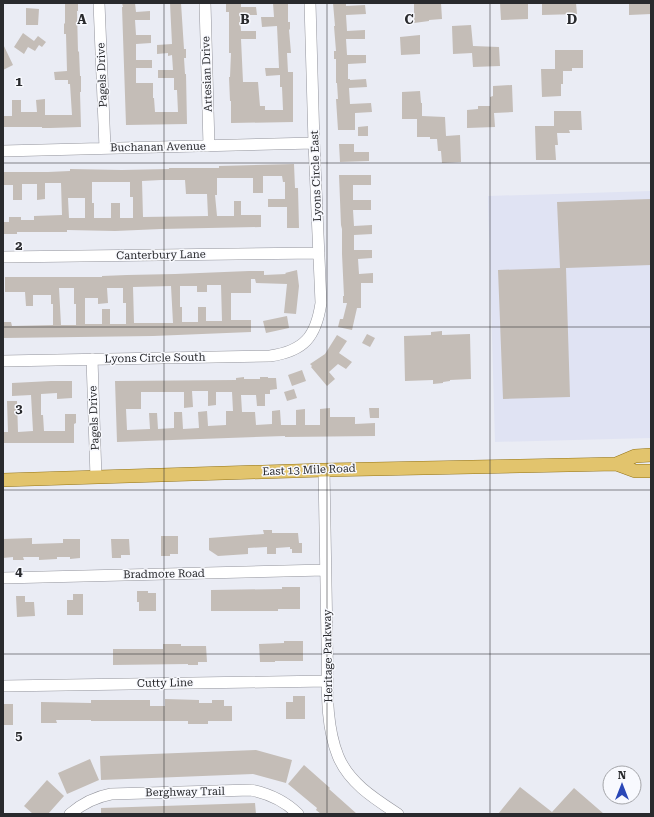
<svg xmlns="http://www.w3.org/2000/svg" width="654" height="817" viewBox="0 0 654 817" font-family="'Roboto Serif',serif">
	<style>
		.built { fill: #e0e3f3 }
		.building { fill: #c4bdb7; fill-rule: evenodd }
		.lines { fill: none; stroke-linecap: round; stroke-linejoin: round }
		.minor-casing { stroke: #93949c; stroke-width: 12 }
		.major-casing { stroke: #947417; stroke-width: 14 }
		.minor { stroke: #fff; stroke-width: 11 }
		.major { stroke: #e2c46d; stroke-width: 13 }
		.grid { fill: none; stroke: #292a2d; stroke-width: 1; stroke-opacity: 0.55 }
		.labels { text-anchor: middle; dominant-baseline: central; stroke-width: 3; stroke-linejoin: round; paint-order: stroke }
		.street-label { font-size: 11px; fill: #292a2d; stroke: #f8f9fe }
		.grid-label { font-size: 13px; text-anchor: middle; font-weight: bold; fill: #292a2d; stroke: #f8f9fe; stroke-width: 3; stroke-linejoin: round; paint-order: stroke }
	</style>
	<rect width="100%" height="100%" fill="#eaecf4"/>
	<path class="built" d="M651,191V438L495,442L488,196Z"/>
	<path class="building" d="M78,3V11H77L78,52L79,51L80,76H81V92H80L81,127L50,128H42V127H3V116H12V100H21V112H37L36,100L45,99V115H72L70,84H68V80H55L54,72L67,71L66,34H64V24L65,23V4Z
		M122,3H135L136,12L150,11V20H135L136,35H151V43L136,44V60H152V68H136V83H153V98H154L155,112H178L177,90H174V78H158V70H173L172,55L168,56V53L157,54V45L172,44L170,3H181L184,49H186V58H184L185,74H186L187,124L126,125L122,7H123Z
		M229,3H241V7H256L257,15H240L241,31H256V39H241L243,82H258L260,106H265V110H283L282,87H280V75L266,76L265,68H279L277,26L262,27L261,17H274L273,3H288V22H290V29L289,30L291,53H287L288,72H293V122L231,123V101H230L229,77H230L231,53H229V12H226V4Z
		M333,3H346V6L365,5L366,14L346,15L347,31L365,30V39H346L347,55H366V63L348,64V79H350V80L366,79L367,87L349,88L350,104L371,103L372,112L355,113V130H338L336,99H338L337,83H336V59H334V51H336L334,26H335Z
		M414,3H441L442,19L429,20V21L414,23Z
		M500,3H528V19L501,20Z
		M542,3H576L577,14L542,15Z
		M629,3H651V14L629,15Z
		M26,8L39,9L38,25H26Z
		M471,25L473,46L499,47L500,66L473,67L472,53L453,54L452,26Z
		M23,33L34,41L38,36L46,42L42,47L39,45L35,51L28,47L24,54L14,47Z
		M420,35V54L401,55L400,37Z
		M3,44L13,65L3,70Z
		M555,50H583V68H572V71H563V84H561V96L542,97L541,69H555Z
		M512,85L513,112L494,113L495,127L467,128V110L478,109V106H490V97L493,96V86Z
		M420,91L421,103H422V116L445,117L446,136L460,135L461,162L442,163L441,151H438L437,139H430V137H417V119H402V92Z
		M554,111H581L582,130H569L570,133H557L558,145H555L556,160H536L535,126H554Z
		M368,126V136H358V127Z
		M339,144H354V152H369V161L340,162Z
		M294,164L295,188H298L299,228H287V207H268V199H285V182H283L282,176H263V193H253V178H217V195H215L217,216H234V201H241V215H261V227L161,229L115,231L67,230V232H17V234H3V222H9V217H21V220H34V216L62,215L61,183H45V199L37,200V184H22V200H13V185H3V172H48L70,171V169L122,170L169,169V168H219V166ZM161,180H185L186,194H207L208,216L143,217L142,181ZM92,182H130V197H133V218H120V203H111V218H94V203H92ZM68,198H85V218H69Z
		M339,175H371V185H353V200H371V210H353L354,226L372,225V234L354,235V250H372V258L358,259L359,274L373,273V283H361V308H357L352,330L338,327L340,319H343L347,303H343V296H344L342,254V229L341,225Z
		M651,199V265L566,268L570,397L503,399L498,270L560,268L557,202Z
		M297,270L299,286L296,314L284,313L287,284L256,283L255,279H251V293H231V320H251V332L153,336L3,338V322H11L12,326L53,325V304H51V295H33V306H26L25,292H5V277H102V276L127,275L175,274L249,271H264V275L286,274L285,273ZM207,285H221L222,321H206V307H198V322H182V307H180V286H197V292H207ZM171,286L173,323H134L133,287ZM59,288H74V304H76V325H61ZM107,288H123V303H126V324H110V309H102V324H85V298H98V304L108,303Z
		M287,316L289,328L266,333L263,321Z
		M442,331V335L470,334L471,379L450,380V381L443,382V383L433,384V380L405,381L404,336L431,335V332Z
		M367,334L375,338L370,347L362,343Z
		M337,335L347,341L339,353L352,362L346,369L338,364L329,372L335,379L327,386L311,367L312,366L310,364L325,354Z
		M302,370L306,381L292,386L288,375Z
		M244,377V379H260V377H268V378H276L277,389L270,390V394H265V406H257L256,395H241L242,412H255L256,425L272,424V411L280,410L281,425H296V410L305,409V425H320V409L330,408V417H355V424L375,423V436L285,437V436L117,442L115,381L236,380V378ZM192,391H208V406L216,405V392H232L233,411H226V425L208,426L207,411L198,412L199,428L183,429L182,412H174V428L158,429L157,413H149L150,429L127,430L126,409H141V392H184V408L193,407Z
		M51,381H72V398L57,399V393L41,394V415H43L44,431H65V414H76V423L74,424V443H3V432H8L7,401H17L18,432L33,431L31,395L12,396V383Z
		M294,389L297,398L287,401L284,392Z
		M369,408H379V418H370Z
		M263,530H272V533H298L299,543H302V553H292V549H290V547L276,548V554H267V547L248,548V554L218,556L209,550V538L264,534Z
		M161,536H178V554H170V556H161Z
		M32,538V544L63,543V539H80V558L70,559V557H57V559L39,560V557H23L24,560H13V557L3,558V539Z
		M111,539H129L130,555H121V558H112Z
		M282,587H300V609H278V611H211V590L282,589Z
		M137,591H148V593H156V611H139V602H137Z
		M73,594H83V615H67V600H73Z
		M16,596H25V602H34L35,616L17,617Z
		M284,641H303V661H275V662H260L259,644L284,643Z
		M163,644H181V646H206L207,662H198V665H188V664L113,665V649H163Z
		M293,696H305V719H286V702H293Z
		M165,699L199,700V703H212V700H224V706H232V721H208V724H188V721H91V720H56L57,723H41V702L91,703V700H150V706H165Z
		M3,704H13V725H3Z
		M256,750L292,760L286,783L253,774L101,780L100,756Z
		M90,759L99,780L67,794L58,773Z
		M304,765L330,788L329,789L357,814H321L316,810L317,808L288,784Z
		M47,780L64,796L48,814H33L24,806Z
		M520,787L552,812L574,788L604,814H498Z
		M255,803L256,814H101V808Z"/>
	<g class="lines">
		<defs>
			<path id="minor" d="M99,3L105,148
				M205,3L209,146
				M3,151L314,143
				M3,257L319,253
				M92,359L96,477
				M3,361L270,356C304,351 316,337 321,303L314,143L310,3
				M324,470C325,527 326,585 327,642C328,679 324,721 338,756C349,783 375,799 398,814
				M3,578L325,570
				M3,686L328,681
				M70,814C83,803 95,797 111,794L251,790C270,794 285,801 298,814"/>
			<path id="major" d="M616,464L635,456L651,455
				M3,480L324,470L616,464L635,471H651"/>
		</defs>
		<use href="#minor" class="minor-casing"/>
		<use href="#major" class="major-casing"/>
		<use href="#minor" class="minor"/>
		<use href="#major" class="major"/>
	</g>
	<path class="grid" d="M164,3V814M327,3V814M490,3V814M3,163H651M3,327H651M3,490H651M3,654H651"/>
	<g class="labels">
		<g class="street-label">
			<text transform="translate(207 74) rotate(-92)">Artesian Drive</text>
			<text transform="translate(102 75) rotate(-92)">Pagels Drive</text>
			<text transform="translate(158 147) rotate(-1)">Buchanan Avenue</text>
			<text transform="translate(316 176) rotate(-92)">Lyons Circle East</text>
			<text transform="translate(161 255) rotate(-1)">Canterbury Lane</text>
			<text transform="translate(155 358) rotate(-1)">Lyons Circle South</text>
			<text transform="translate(94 418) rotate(-92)">Pagels Drive</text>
			<text transform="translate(309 470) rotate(-2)">East 13 Mile Road</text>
			<text transform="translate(164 574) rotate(-1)">Bradmore Road</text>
			<text transform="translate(328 656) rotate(-91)">Heritage Parkway</text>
			<text transform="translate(165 683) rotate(-1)">Cutty Line</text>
			<text transform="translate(185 792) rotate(-1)">Berghway Trail</text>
		</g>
	</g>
	<g class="grid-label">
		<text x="82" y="24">A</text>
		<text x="245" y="24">B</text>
		<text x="409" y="24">C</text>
		<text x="572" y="24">D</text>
		<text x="19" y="86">1</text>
		<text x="19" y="250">2</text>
		<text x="19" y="413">3</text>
		<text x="19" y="576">4</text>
		<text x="19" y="740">5</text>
	</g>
	<rect width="654" height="817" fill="none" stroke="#292a2d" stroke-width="8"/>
	<g transform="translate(622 785)"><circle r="19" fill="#f8f9fe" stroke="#a5a6aa"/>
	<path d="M0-3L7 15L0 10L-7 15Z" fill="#2a47b7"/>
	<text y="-6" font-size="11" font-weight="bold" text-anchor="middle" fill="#292a2d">N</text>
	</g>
</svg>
